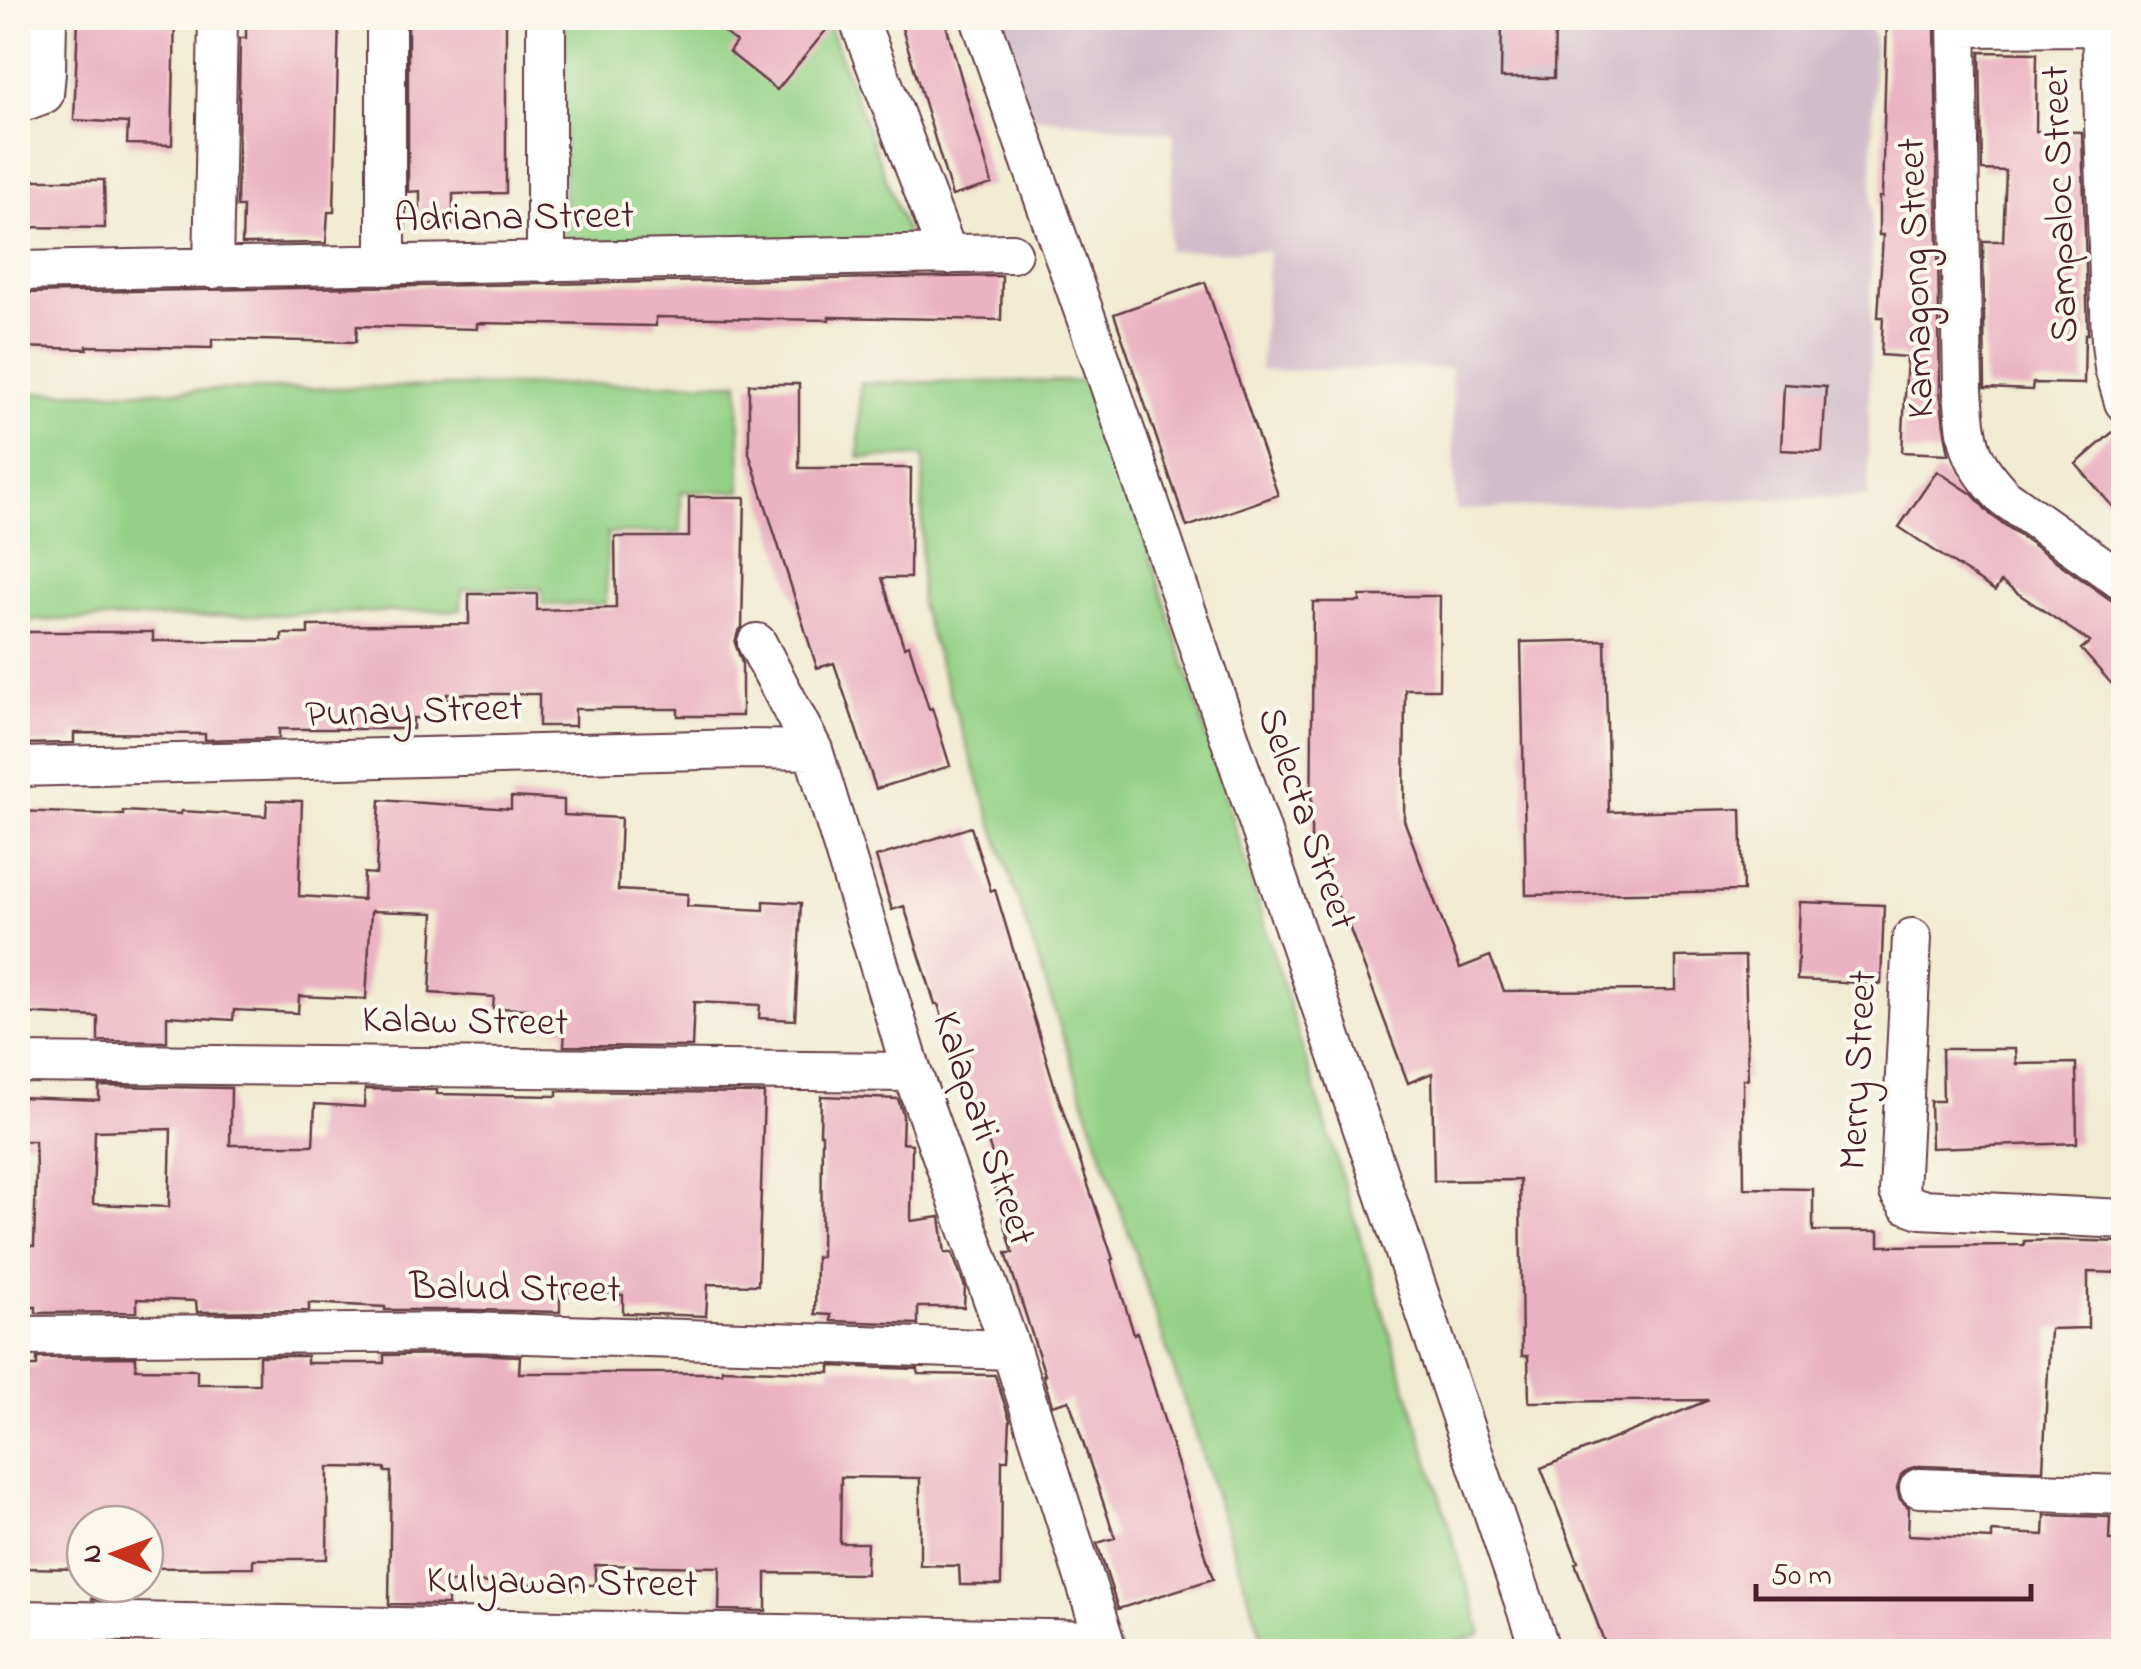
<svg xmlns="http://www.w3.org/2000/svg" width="2141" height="1669" viewBox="0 0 2141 1669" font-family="'Indie Flower',sans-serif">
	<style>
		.industrial { fill: #d1bdca }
		.green { fill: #94d186; stroke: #6f7858; stroke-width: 2.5 }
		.building { fill: #eab2c2; fill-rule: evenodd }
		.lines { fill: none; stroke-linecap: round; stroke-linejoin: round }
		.street-casing { stroke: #633e44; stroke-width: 42 }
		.street { stroke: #fff; stroke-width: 38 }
		.labels { text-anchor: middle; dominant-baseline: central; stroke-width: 8; stroke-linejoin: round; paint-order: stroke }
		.street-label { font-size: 40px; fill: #4a1f2b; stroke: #fbf7ec }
	</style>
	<rect width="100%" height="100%" fill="#fbf7ec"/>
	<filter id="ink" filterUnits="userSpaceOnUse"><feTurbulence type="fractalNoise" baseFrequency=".01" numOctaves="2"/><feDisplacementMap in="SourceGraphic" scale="20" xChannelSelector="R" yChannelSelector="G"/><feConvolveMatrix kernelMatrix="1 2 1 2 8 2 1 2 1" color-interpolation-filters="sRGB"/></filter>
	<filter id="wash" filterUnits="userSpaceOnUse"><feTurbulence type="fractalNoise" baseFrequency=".0048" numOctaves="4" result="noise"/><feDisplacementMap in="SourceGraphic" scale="40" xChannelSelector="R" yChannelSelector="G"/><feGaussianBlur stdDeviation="2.25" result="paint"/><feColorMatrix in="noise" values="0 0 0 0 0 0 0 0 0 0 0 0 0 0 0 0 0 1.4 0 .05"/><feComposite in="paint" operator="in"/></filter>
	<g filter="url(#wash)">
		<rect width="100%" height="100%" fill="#f1ebd2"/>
		<path class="industrial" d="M993,18H1868L1874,38L1868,497L1763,499L1456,510L1451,368L1260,371L1269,251H1168L1174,133L1032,117Z"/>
		<path class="green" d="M565,18H826L910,243L563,256Z
			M1093,381L1175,633L1482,1634L1425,1651H1267L920,604L924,456L859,458L860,383Z
			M739,382L741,491L681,492V533H607L606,604L543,605L542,588L462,589L461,610L18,621V393Z"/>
		<g id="blocks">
			<path class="building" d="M78,18H175L172,145L127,144L128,123L74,120Z
				M246,18H339L334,212H328L326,243L242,244L243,207H237L240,38H246Z
				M408,18H506V193L453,194V225H420V191L408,192Z
				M706,18H836L777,90L729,52L736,42Z
				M899,18H944L992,184L952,196Z
				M1502,18H1555L1554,78H1501Z
				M1887,18H1935L1940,390L1944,426L1949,454L1902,452L1907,357L1881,355L1883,317H1878L1883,235H1879V197H1882Z
				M1980,52L2037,53L2036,131L2082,132L2088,334H2085L2084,384L2033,383L2032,390L1985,388L1983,241H2003L2006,171L1982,170Z
				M18,180H104L105,228L18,227Z
				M1002,276L1001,320L829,317V320L656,317V326L477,323V329L357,326L356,342L212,339V348L87,346V349L18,347V293Z
				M1205,282L1278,495L1187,527L1114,314Z
				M749,384H799V468H911L910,578H882L904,647L909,645L929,709L932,708L950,766L876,789L834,663L817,668L749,453Z
				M1784,384L1826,387L1822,452L1781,450Z
				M2122,424H2124V520L2076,464Z
				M1937,471L1972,494L1991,515L2111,600L2124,604V698L2081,649L2090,642L2001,582L1995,591L1899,527Z
				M689,497H745L742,627L738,632L735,643L742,663V716H678V709H575V726H539V694H447V718H413V729H279V738L205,740V734L74,733V743L18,744V632H153V641H282V634H308V626L469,624V594H537V610L616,608L615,537H689Z
				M1360,596H1440L1439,689H1405L1404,820L1460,968L1490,956L1504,991L1676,990V957L1745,956L1748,1079H1743L1744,1188L1813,1189V1231H1879V1246L2024,1245V1241L2056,1240L2124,1242V1273L2088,1272V1328L2050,1329L2043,1470L1919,1466L1908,1469L1901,1475L1897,1488L1900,1499L1909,1508L1908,1535L1992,1539V1532L2044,1535L2045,1515L2110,1517L2109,1540H2124V1652H1927V1646L1796,1645L1799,1652H1608L1575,1563L1578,1562L1541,1468L1709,1400L1529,1402L1528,1356H1522L1520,1180L1434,1181L1432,1073L1408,1083L1316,839H1311L1313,602H1360Z
				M1605,640L1609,812L1741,809L1743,891L1526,895L1521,642Z
				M511,797L564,800V815L621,818L618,890L688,894L687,906L764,910V901L801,903L795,1020L759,1018L760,1005L694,1002L692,1047L564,1046L565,1029L527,1027L528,1009L493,1008L494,997L430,993L434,913L371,911L366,999L299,996L298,1013L234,1010L233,1020L167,1016V1042L98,1041V1017L18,1013V811L123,815V811L181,814V811L266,816L267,800L302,801L299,896L363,900L364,873L376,874L380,800L511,809Z
				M971,827L991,891L995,890L1054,1084L1113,1259L1111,1260L1134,1334L1137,1332L1213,1579L1118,1609L1097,1543L1115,1538L1069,1400L1052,1405L1043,1375H1045L1006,1253H1013L989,1169L996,1167L975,1100L969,1102L938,1004H935L904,906L892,910L876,857Z
				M1800,902L1884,905L1881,984L1797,980Z
				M1942,1049H2015L2016,1064L2076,1063L2077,1143L1931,1148L1930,1101H1943Z
				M99,1086L231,1088L230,1145H313L315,1104L364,1107L365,1089L437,1090V1094L557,1096V1091L764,1093L758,1285L708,1284L706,1316L623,1313V1295L560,1293V1312L472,1310H385V1307L309,1303V1311L197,1312L196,1301L137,1299V1312L36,1313V1307H18V1245L34,1246L36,1171L35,1141H18V1097L99,1100ZM171,1129L169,1207L93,1204L95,1131Z
				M821,1096L898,1099L903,1115L902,1143L912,1144L911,1221L940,1217L945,1253H952L965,1287L964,1307H918V1324L831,1321V1315L815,1314L816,1257H821L822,1134H820Z
				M471,1354L520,1356L519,1373H722V1369L830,1373V1366L918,1369V1374L995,1375L1010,1420L1008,1460H1002L1001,1585H960L959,1566L920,1565V1478L841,1477L840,1543H867L866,1574L766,1573V1611L719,1610L720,1567L595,1565V1585L448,1582V1605L389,1604L391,1472H385V1468L328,1467L327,1559H253V1567L145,1568V1524H85V1569L18,1568V1366H37V1358L136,1357V1369L197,1370V1384H259V1356H307V1363H384V1355Z
				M92,1584H126V1599H92Z
				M91,1644H125V1652H91Z"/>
		</g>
	</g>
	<g filter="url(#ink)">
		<use href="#blocks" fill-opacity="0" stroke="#633e44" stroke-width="2.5"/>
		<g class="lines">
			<defs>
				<path id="street" d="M386,18V266
					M858,18L948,255
					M980,18L1102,363L1541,1652
					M1957,18L1963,390C1967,441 1967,459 2004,497L2124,582
					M1957,27L2101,26L2111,343L2114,368L2124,402
					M18,100H28L44,94L46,72L47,18
					M546,263V18
					M213,269L218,18
					M18,271L1012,253
					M757,643L813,750L912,1072L1011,1350L1108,1652
					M18,767L743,749L813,750
					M1912,938L1899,1192L1907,1204L1921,1209L2124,1219
					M18,1063L912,1072
					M18,1336L471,1332L1011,1350
					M1919,1488L2124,1495
					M18,1620L1104,1640"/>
			</defs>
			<use href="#street" class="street-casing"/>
			<use href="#street" class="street"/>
		</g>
	</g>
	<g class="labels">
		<g class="street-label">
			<text transform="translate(2062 204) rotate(-92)">Sampaloc Street</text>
			<text transform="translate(514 219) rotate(-1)">Adriana Street</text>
			<text transform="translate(1918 278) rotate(-92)">Kamagong Street</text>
			<text transform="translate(414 713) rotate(-2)">Punay Street</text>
			<text transform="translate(1305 819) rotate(71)">Selecta Street</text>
			<text transform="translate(465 1023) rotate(1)">Kalaw Street</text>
			<text transform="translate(1860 1070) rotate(-87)">Merry Street</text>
			<text transform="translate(982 1129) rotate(71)">Kalapati Street</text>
			<text transform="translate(515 1290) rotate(1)">Balud Street</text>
			<text transform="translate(562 1584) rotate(1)">Kulyawan Street</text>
		</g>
	</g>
	<rect width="2141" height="1669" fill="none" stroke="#fbf7ec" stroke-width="60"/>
	<g transform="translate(115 1554) rotate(271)"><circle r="48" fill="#fbf7ec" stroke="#b4a19f" stroke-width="2.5"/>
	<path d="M0-8L18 38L0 25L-18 38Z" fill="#c8321e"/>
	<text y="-15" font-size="28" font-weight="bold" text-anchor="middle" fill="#4a1f2b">N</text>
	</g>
	<path d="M1756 1584v15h275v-15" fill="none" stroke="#4a1f2b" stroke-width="5"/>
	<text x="1771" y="1584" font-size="30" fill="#4a1f2b" stroke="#fbf7ec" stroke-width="8" paint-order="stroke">50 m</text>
</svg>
